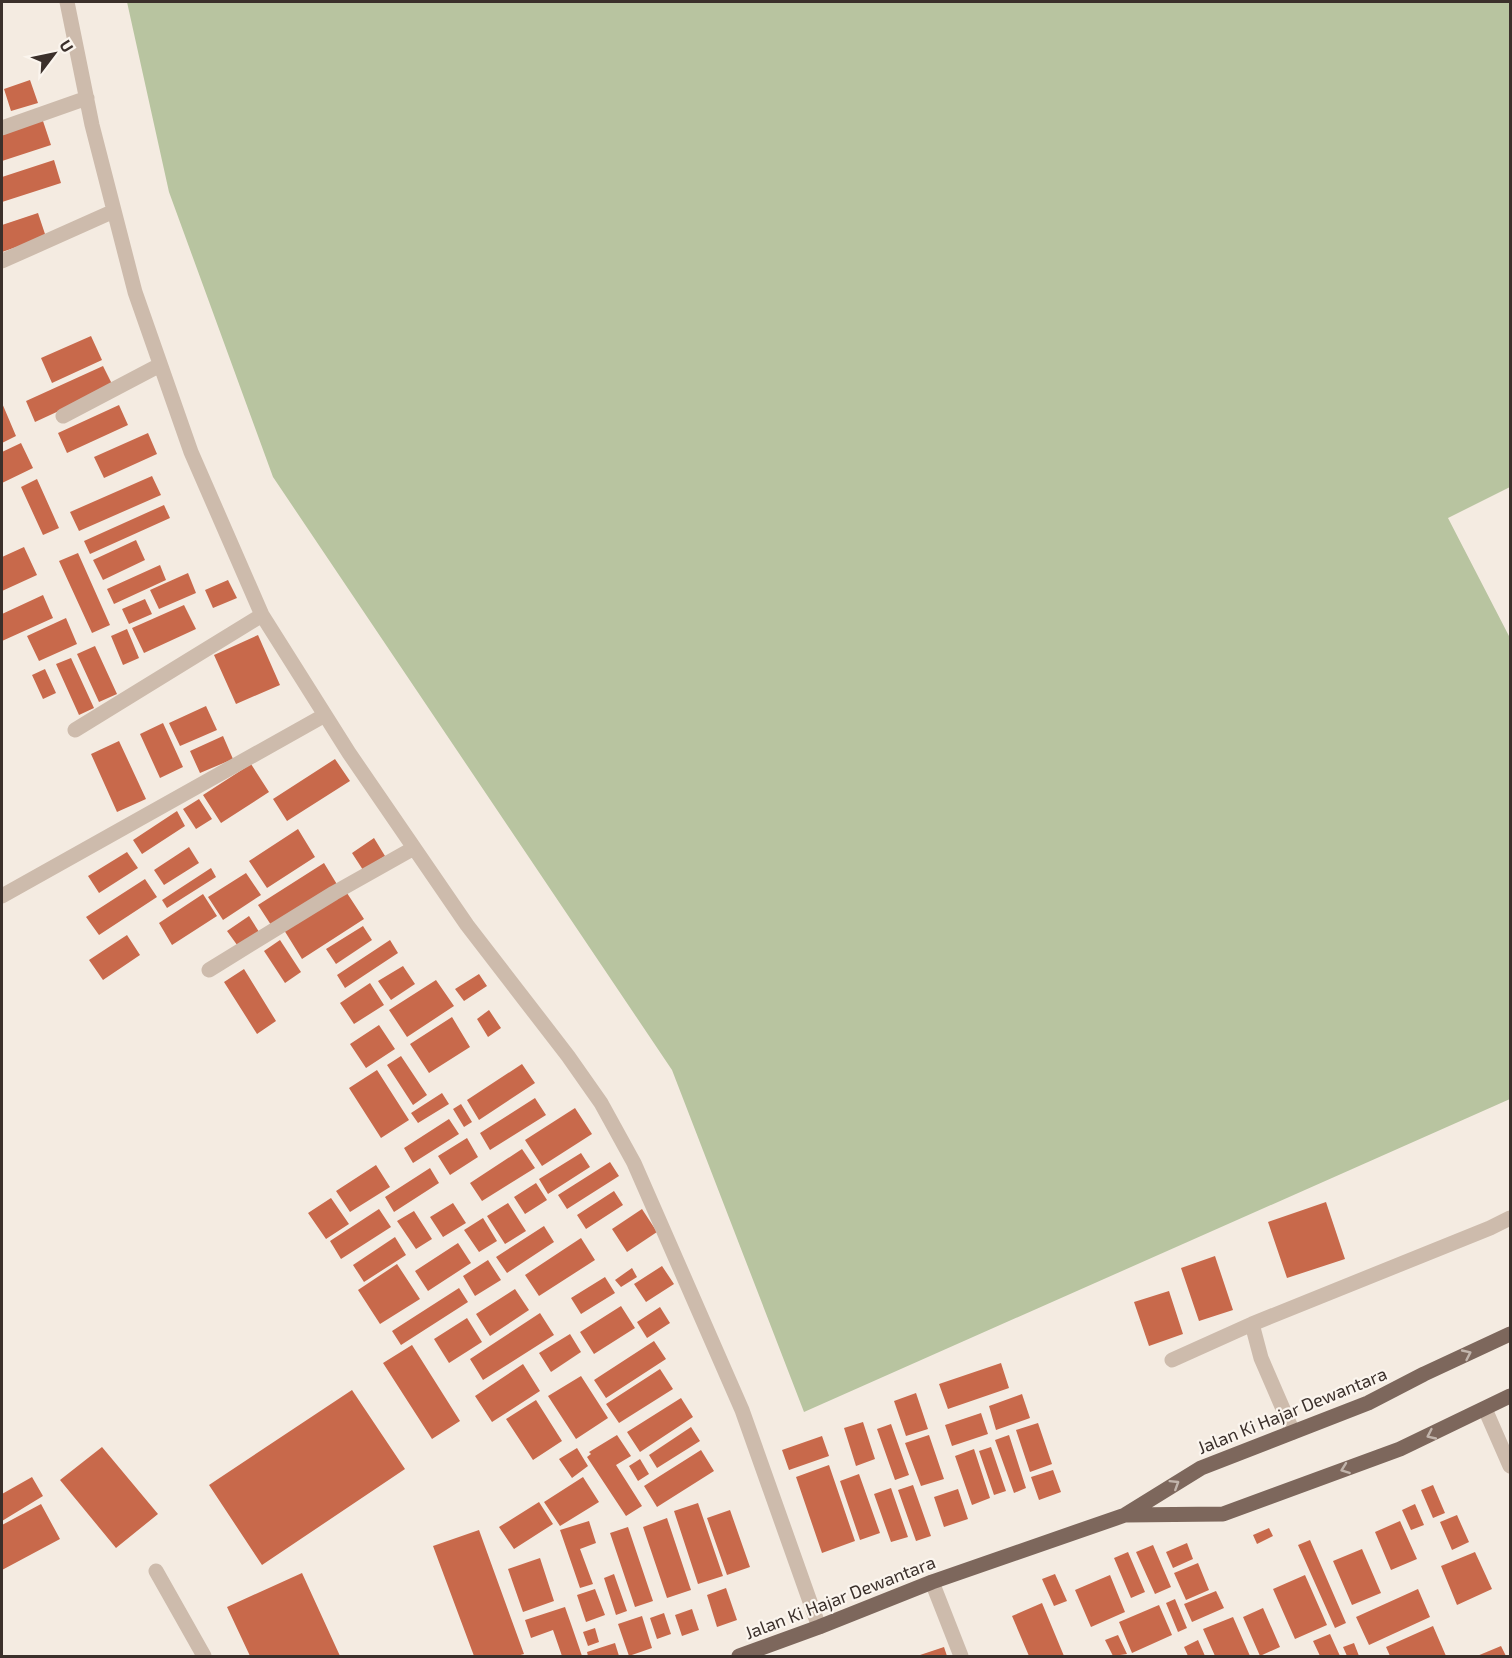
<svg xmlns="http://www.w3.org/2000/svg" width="1512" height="1658" viewBox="0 0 1512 1658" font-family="'Exo 2',sans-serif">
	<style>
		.green { fill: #b8c4a0 }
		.building { fill: #c8694b }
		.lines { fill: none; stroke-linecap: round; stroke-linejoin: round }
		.lane { stroke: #cdbbac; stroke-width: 15 }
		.street { stroke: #cdbbac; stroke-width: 15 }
		.primary { stroke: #7d675c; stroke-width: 15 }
		.oneway { stroke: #c2b5ac }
		.labels { text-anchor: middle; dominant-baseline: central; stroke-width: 4.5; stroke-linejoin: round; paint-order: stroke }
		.street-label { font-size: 18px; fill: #3b302b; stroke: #fbf5ee }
	</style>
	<rect width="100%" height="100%" fill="#f4ebe1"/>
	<path class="green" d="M127,2H1510V487L1448,518L1510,638V1099L804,1412L672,1070L273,477L169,192Z"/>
	<path class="building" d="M30,80L38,103L11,111L4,89Z
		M42,118L51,145L2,161V131Z
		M54,160L61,183L2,202V177Z
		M38,213L46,237L2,252V225Z
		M91,336L102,360L52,383L41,358Z
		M103,366L113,386L35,422L26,401Z
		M2,403L16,436L2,443Z
		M119,405L128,425L67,453L58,433Z
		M148,433L157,454L104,478L94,457Z
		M21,443L33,468L2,483V452Z
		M152,476L161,495L79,531L70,512Z
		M37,479L59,528L43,535L21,487Z
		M164,505L170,518L90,554L84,541Z
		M136,540L145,560L103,580L93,560Z
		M24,547L37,575L2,591V557Z
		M78,553L110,625L92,633L59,561Z
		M160,565L166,580L114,604L107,589Z
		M188,573L196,593L159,609L150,590Z
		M228,580L237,598L213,608L205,590Z
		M43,595L53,618L2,641V614Z
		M145,599L152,614L129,624L122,609Z
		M184,605L196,629L144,653L132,628Z
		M66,618L77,644L39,661L27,636Z
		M127,629L139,658L123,665L111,636Z
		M258,635L280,685L236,704L214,655Z
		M95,646L117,694L99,702L77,654Z
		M71,658L94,708L79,715L56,664Z
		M45,669L56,693L43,699L32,675Z
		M206,706L217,730L180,746L169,723Z
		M163,723L183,767L160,778L140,734Z
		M223,736L233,759L200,773L190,751Z
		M119,741L146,799L117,812L91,754Z
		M335,759L350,781L287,821L273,799Z
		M251,764L269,792L221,823L203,795Z
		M199,799L212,819L196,829L183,809Z
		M177,811L185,826L142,854L133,840Z
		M298,829L315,857L267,888L249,861Z
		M374,838L385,856L363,870L352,853Z
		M189,847L199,863L164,885L154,870Z
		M127,852L138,868L99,893L88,876Z
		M324,863L338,886L273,928L258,905Z
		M211,868L216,877L167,908L162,900Z
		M246,873L261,895L223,920L208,897Z
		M145,879L157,897L99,935L86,917Z
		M345,890L364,919L302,959L284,930Z
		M203,894L217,916L172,945L159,923Z
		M249,916L261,935L240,949L227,931Z
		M363,926L372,940L336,964L326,949Z
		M127,935L140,955L103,980L89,960Z
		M280,940L301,972L285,983L264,951Z
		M390,940L398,953L345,988L337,975Z
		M403,966L415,984L391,1000L378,981Z
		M244,969L276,1021L257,1034L224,982Z
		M479,974L487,986L464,1001L455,989Z
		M436,980L454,1006L407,1037L389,1010Z
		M370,983L384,1005L354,1024L340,1003Z
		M489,1010L501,1028L488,1037L477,1019Z
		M452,1017L470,1047L429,1073L410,1044Z
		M379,1025L395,1049L366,1068L350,1044Z
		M401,1056L427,1095L413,1105L387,1065Z
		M522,1064L535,1083L479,1120L467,1100Z
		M377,1070L409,1120L381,1138L349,1088Z
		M442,1093L449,1104L418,1123L411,1113Z
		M535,1098L546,1115L490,1150L480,1133Z
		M461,1104L472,1122L464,1127L453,1109Z
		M575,1108L592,1134L542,1166L525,1140Z
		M449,1119L459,1134L413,1163L404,1148Z
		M467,1138L478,1157L450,1175L438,1156Z
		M522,1149L535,1168L482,1201L470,1183Z
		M581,1153L590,1167L548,1194L539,1179Z
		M610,1162L619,1176L567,1209L558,1195Z
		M376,1165L390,1187L350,1212L336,1191Z
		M430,1168L439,1183L394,1212L385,1197Z
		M536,1183L547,1200L525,1214L514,1197Z
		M614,1191L623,1205L586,1229L577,1215Z
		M331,1198L349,1224L326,1239L308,1213Z
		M1326,1202L1345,1259L1287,1278L1268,1222Z
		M453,1203L466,1223L443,1237L430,1217Z
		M508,1203L526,1231L505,1244L487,1216Z
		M379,1209L391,1227L341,1259L330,1241Z
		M642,1209L657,1232L627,1252L612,1229Z
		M414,1211L432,1239L416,1249L397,1221Z
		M483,1218L497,1241L479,1252L464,1230Z
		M544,1226L554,1242L507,1273L496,1257Z
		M395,1237L406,1255L364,1282L353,1265Z
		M581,1238L595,1260L539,1296L525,1275Z
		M458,1243L471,1263L428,1291L415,1271Z
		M1215,1256L1233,1310L1199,1321L1181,1268Z
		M488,1260L501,1280L475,1296L463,1276Z
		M397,1264L420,1299L380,1324L358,1290Z
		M662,1266L674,1284L646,1302L634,1284Z
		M632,1268L637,1277L621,1287L615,1280Z
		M605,1277L615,1293L581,1314L571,1298Z
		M459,1288L468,1302L401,1345L392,1331Z
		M515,1289L529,1310L490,1336L476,1314Z
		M1169,1291L1183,1334L1149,1346L1134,1302Z
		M621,1306L635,1328L594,1354L580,1332Z
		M660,1307L670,1323L647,1338L637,1322Z
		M540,1313L554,1335L483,1380L470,1359Z
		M467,1318L482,1342L449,1363L434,1339Z
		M570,1334L581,1352L551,1372L539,1353Z
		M654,1341L666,1359L606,1398L594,1380Z
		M412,1345L460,1421L432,1439L383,1363Z
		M1001,1363L1009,1388L948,1409L939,1384Z
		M523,1364L540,1391L492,1422L475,1396Z
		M660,1369L673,1389L619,1423L606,1404Z
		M581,1376L608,1418L576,1439L548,1396Z
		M352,1390L405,1469L262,1565L209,1485Z
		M916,1393L928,1429L906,1436L894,1401Z
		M1022,1394L1030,1418L996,1430L989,1406Z
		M681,1398L693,1417L640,1452L627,1432Z
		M536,1400L562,1441L533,1460L506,1419Z
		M981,1413L988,1434L952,1446L945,1425Z
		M863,1422L875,1459L856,1466L844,1428Z
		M1038,1423L1052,1464L1030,1472L1016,1430Z
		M891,1424L909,1475L895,1480L877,1429Z
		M691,1427L700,1441L657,1468L649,1455Z
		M617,1435L631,1456L616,1465L642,1506L626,1516L587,1457L591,1454L589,1452Z
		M929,1435L944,1479L921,1486L905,1443Z
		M1009,1435L1026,1488L1014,1493L995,1440Z
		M822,1436L829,1456L789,1470L782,1450Z
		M102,1447L158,1514L116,1548L60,1480Z
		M991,1447L1006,1491L994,1495L979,1451Z
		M577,1448L588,1466L572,1478L559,1459Z
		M974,1449L990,1498L972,1505L955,1456Z
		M701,1450L714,1471L657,1507L644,1486Z
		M640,1459L649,1474L638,1481L629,1466Z
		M829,1465L855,1541L822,1553L796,1477Z
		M1053,1470L1061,1492L1039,1500L1031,1477Z
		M859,1474L880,1533L860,1540L840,1481Z
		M32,1477L43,1496L2,1521V1494Z
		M583,1477L599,1502L560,1526L544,1502Z
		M913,1485L931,1536L916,1541L898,1490Z
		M1433,1485L1445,1513L1433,1518L1421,1490Z
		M891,1488L908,1537L891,1542L874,1494Z
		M958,1489L968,1519L944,1527L934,1497Z
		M539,1502L553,1524L514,1549L499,1527Z
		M698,1503L723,1576L698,1584L674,1511Z
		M41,1504L60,1539L2,1570V1525Z
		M1415,1504L1424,1525L1411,1530L1402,1510Z
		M730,1510L750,1567L727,1575L707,1518Z
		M1457,1515L1469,1542L1452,1550L1440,1522Z
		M667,1518L691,1590L667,1598L643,1527Z
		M589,1521L596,1543L580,1549L593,1584L580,1588L560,1530Z
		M1400,1521L1417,1559L1391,1570L1375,1532Z
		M628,1527L653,1601L635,1607L610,1533Z
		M1269,1528L1273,1536L1257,1544L1253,1535Z
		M479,1530L524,1654L517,1656H474L433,1546Z
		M1310,1540L1346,1623L1335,1628L1298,1545Z
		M1187,1543L1193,1559L1173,1568L1166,1552Z
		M1153,1545L1171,1587L1155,1594L1136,1552Z
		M1362,1549L1381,1593L1352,1605L1333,1561Z
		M1128,1552L1145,1592L1131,1598L1114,1558Z
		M1475,1552L1492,1589L1457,1605L1441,1566Z
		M540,1558L554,1601L523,1612L508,1569Z
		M1198,1563L1209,1590L1186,1600L1174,1573Z
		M302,1573L340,1656H250L227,1607Z
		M614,1574L627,1611L616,1615L604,1578Z
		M1055,1574L1067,1601L1054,1606L1042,1579Z
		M1110,1575L1125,1612L1091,1627L1075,1590Z
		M1305,1575L1327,1625L1295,1639L1273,1589Z
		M726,1588L737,1620L717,1627L707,1595Z
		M595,1589L605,1615L586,1622L577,1595Z
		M1418,1589L1430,1617L1369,1645L1356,1617Z
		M1216,1591L1224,1608L1192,1622L1184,1604Z
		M1175,1599L1187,1628L1178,1632L1166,1603Z
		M1042,1603L1064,1656H1029L1012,1616Z
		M1159,1605L1172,1635L1132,1653L1119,1622Z
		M565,1607L571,1624L582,1656H562L553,1630L531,1638L525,1620Z
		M1263,1608L1280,1647L1260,1656L1243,1617Z
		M692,1609L699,1630L682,1636L675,1615Z
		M664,1613L671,1634L657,1639L650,1618Z
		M642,1616L652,1648L629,1656L618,1624Z
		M1233,1617L1250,1656H1215L1203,1629Z
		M1433,1626L1446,1656H1390L1386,1647Z
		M595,1628L599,1642L588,1646L583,1632Z
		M1330,1634L1340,1656H1320L1313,1641Z
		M1118,1635L1127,1654L1113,1656L1105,1640Z
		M1198,1640L1205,1656H1188L1184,1647Z
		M615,1643L619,1656H588L587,1652Z
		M1354,1643L1359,1656H1347L1343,1647Z
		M1501,1646L1506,1656H1477Z
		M944,1647L947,1656H917Z"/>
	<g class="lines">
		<path class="lane" d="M156,1571L204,1656"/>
		<path class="street" d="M67,2L92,125L135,292L191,452L262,615L349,753L467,925L568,1056L601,1103L634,1163L742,1410L819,1627
			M2,128L87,98
			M2,261L114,211
			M63,416L160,365
			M75,730L262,615
			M2,896L325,715
			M209,970L334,893L414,848
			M1252,1324L1261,1358L1293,1432
			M1172,1360L1252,1324L1490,1228L1510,1218
			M1485,1409L1510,1466
			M932,1582L961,1656"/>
		<path class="primary" d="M1125,1515L1223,1514L1400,1449L1510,1396
			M739,1656L819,1627L932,1582L1125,1515L1201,1468L1368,1403L1424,1374L1510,1334"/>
	</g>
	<defs><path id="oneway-chevron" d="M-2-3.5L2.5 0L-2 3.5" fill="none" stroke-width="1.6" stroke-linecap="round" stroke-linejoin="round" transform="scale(1.5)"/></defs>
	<g class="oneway">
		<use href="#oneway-chevron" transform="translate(1467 1354) rotate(-25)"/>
		<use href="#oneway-chevron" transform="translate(1431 1435) rotate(155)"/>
		<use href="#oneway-chevron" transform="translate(1345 1469) rotate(160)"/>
		<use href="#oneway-chevron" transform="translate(1175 1484) rotate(-32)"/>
	</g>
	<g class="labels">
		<g class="street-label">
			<text transform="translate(1292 1410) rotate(-22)">Jalan Ki Hajar Dewantara</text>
			<text transform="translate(840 1597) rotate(-21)">Jalan Ki Hajar Dewantara</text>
		</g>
	</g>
	<rect width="1512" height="1658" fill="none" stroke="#3b302b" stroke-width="6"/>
	<g transform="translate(54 54) rotate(58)" stroke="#fbf5ee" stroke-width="4.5" paint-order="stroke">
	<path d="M0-4.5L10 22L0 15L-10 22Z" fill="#3b302b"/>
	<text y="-9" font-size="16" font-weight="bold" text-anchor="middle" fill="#3b302b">U</text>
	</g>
</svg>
